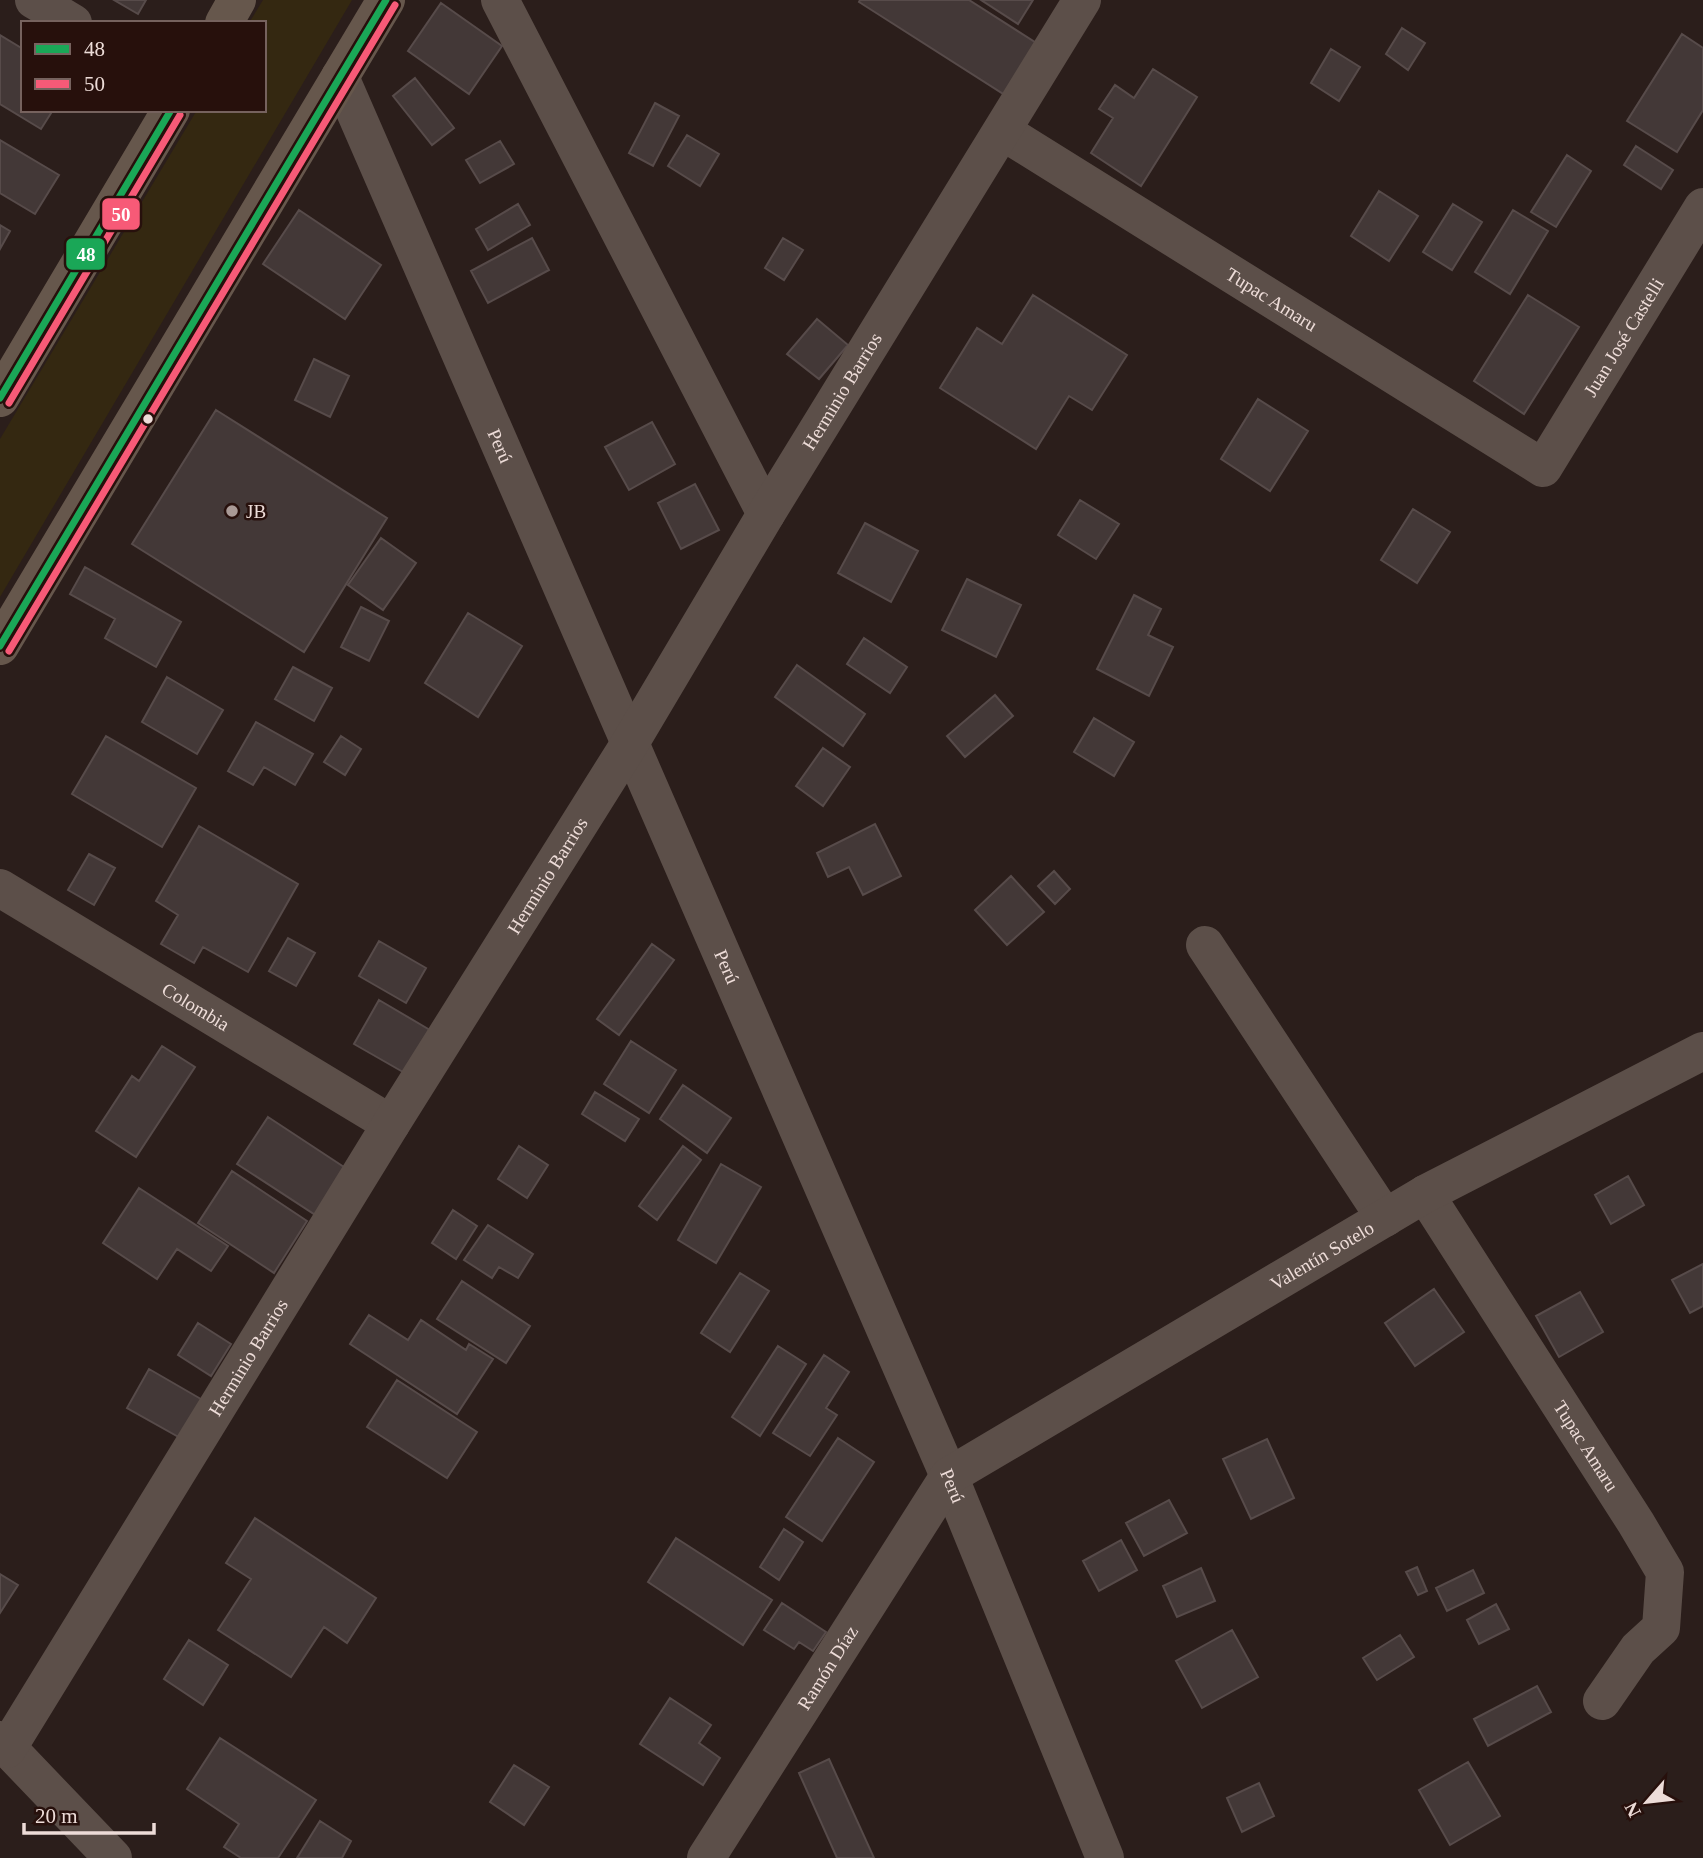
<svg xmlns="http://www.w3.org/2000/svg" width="1703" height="1858" viewBox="0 0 1703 1858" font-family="Georgia,serif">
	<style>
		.green { fill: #342811 }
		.building { fill: #433837; stroke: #574b4a; stroke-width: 2 }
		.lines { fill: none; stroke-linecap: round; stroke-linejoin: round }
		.minor { stroke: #5c4f49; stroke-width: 38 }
		.major { stroke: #66574c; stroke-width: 38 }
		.bus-1-casing { stroke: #27100c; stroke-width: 12 }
		.bus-2-casing { stroke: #27100c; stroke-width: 12 }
		.bus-1 { stroke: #1aa757; stroke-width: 7 }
		.bus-2 { stroke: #f75a77; stroke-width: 7 }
		.bus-dot { fill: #eddcd8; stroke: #27100c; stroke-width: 2.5 }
		.poi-dot { fill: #a99a96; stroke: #27100c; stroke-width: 2.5 }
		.labels { text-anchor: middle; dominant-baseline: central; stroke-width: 5; stroke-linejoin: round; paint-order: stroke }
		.street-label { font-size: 19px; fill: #eddcd8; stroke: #27100c }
		.poi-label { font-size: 19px; fill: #eddcd8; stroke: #27100c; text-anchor: start }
		.line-badge { stroke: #27100c; stroke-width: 2.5 }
		.badge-label { font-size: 19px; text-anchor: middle; font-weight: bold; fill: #fff }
	</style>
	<rect width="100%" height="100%" fill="#2b1e1b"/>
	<path class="green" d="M263,0H352L0,597V439L197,110H264V23H249Z"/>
	<path class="building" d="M114,0H146L138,14Z
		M860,0H969L1038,44L1005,95L859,2Z
		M981,0H1033L1018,24Z
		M441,3L502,46L469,94L408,51Z
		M1402,28L1425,43L1408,70L1386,54Z
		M1682,34L1703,48V110L1677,152L1627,121Z
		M0,35L23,49V110H53L41,129L0,104Z
		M1331,49L1360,67L1339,101L1311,83Z
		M1153,69L1197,97L1141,186L1091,153L1113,118L1099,109L1115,85L1134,98Z
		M415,78L454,128L432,145L393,96Z
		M655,103L679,116L653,166L629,153Z
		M687,135L719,154L700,186L668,166Z
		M0,140L59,175L35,214L0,193Z
		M500,141L514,164L480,183L466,160Z
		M1636,146L1673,170L1661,189L1624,165Z
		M1567,155L1591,171L1556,227L1531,212Z
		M1379,191L1418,216L1389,261L1351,236Z
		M518,204L530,225L488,250L476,229Z
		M1453,204L1482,222L1452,270L1423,252Z
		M299,210L381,265L345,319L263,264Z
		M1513,210L1548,231L1510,294L1475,272Z
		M0,225L10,231L0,249Z
		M532,238L549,270L488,303L471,271Z
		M783,238L803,250L784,280L765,268Z
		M1033,295L1127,355L1092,410L1069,396L1036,449L940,388L977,328L1002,344Z
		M1528,295L1579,327L1524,414L1474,381Z
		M817,319L848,345L819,379L787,354Z
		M314,359L349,376L330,417L295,400Z
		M1258,399L1308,431L1270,491L1221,459Z
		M216,410L387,518L304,652L132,544Z
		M652,422L675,464L629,490L605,447Z
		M695,484L719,530L681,549L658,503Z
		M1080,500L1119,524L1096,559L1058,535Z
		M1413,509L1450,532L1417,583L1381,560Z
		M865,523L918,551L891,602L838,573Z
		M381,538L416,563L383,610L348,585Z
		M85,567L181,622L156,667L105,638L115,619L70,594Z
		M967,579L1021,605L996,657L942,630Z
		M1134,595L1161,609L1148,635L1173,647L1149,696L1097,669Z
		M361,607L389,621L369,661L341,647Z
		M468,613L522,646L478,717L425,683Z
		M864,638L907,667L890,693L847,664Z
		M797,665L865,714L843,746L775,697Z
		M293,667L332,688L314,721L275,699Z
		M167,677L223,710L197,754L142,722Z
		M995,695L1013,716L965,757L947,736Z
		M1094,718L1134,742L1114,776L1074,752Z
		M256,722L313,754L295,785L264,767L253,785L228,771Z
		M106,736L196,788L162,847L72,794Z
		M341,736L361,749L345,775L324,762Z
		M823,748L850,767L823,806L796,786Z
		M875,824L901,876L863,895L849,867L828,877L817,853Z
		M199,826L298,884L248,972L203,947L194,963L161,944L178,915L156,901Z
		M89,854L115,868L94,905L68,890Z
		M1054,871L1070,889L1055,904L1038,886Z
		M1011,876L1044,912L1007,945L975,910Z
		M288,938L315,953L296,986L269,971Z
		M379,941L426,968L406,1003L359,976Z
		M652,944L674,960L619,1035L597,1019Z
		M379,1000L435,1033L410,1076L354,1044Z
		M631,1041L676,1070L649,1113L604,1084Z
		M162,1046L195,1067L136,1157L96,1131L132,1076L139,1081Z
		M683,1085L731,1118L707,1153L660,1119Z
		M595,1092L639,1119L625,1141L582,1114Z
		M268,1117L347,1169L317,1216L237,1164Z
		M519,1146L548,1165L527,1198L498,1179Z
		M683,1146L701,1160L657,1220L639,1206Z
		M721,1164L761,1187L716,1263L678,1240Z
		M232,1171L307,1221L274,1273L198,1223Z
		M1628,1176L1644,1205L1611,1224L1595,1195Z
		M139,1188L228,1246L211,1271L177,1249L157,1279L103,1243Z
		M453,1210L477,1226L456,1259L432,1243Z
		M488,1225L533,1254L518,1278L499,1267L492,1278L464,1260Z
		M1703,1264V1306L1690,1313L1672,1280Z
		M740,1273L769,1291L730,1352L701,1333Z
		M462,1281L530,1326L506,1363L437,1319Z
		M1434,1289L1464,1332L1415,1366L1385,1323Z
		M1580,1292L1603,1332L1559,1357L1536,1316Z
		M369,1315L408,1340L421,1320L466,1350L469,1344L493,1359L457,1414L350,1344Z
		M198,1323L231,1344L211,1376L178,1355Z
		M778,1346L806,1364L760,1436L732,1417Z
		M824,1355L849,1372L826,1408L837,1415L810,1456L773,1433Z
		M149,1369L213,1406L191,1444L127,1408Z
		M397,1380L477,1432L447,1478L367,1427Z
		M838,1438L874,1462L822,1541L786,1517Z
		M1267,1439L1294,1498L1251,1519L1223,1459Z
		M1169,1500L1187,1533L1144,1556L1126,1523Z
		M255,1518L376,1598L347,1643L324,1627L291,1677L218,1630L251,1579L226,1563Z
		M784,1529L803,1542L779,1580L760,1567Z
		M676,1538L772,1600L743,1645L648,1582Z
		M1121,1540L1137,1570L1099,1591L1083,1561Z
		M1417,1567L1427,1591L1418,1595L1406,1572Z
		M1201,1568L1215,1601L1177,1617L1163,1586Z
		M1473,1570L1484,1593L1447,1611L1436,1588Z
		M0,1574L18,1585L0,1613Z
		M782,1603L826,1632L813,1651L799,1642L794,1649L764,1630Z
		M1496,1604L1509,1629L1479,1644L1467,1620Z
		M1232,1630L1258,1677L1202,1708L1176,1661Z
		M1400,1635L1414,1657L1377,1680L1363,1658Z
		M189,1640L228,1665L203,1705L164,1679Z
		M1537,1686L1551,1712L1488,1746L1474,1719Z
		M670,1698L711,1725L699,1743L720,1758L703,1785L640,1744Z
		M220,1738L316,1800L278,1858H241L224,1847L239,1824L187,1789Z
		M829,1759L874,1858H837L799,1773Z
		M1468,1762L1500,1816L1450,1845L1419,1790Z
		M514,1765L549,1787L524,1825L490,1802Z
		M1259,1783L1274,1816L1242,1832L1227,1798Z
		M320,1821L351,1841L342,1858H297Z"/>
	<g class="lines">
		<g class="minor">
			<path d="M34,0L73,23"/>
			<path d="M500,0L766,514"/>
			<path id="s1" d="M340,77L949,1476L1105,1858"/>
			<path id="s2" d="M1002,131L1543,468L1703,207"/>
			<path id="s3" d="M0,888L391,1124"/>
			<path d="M1205,945L1385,1218"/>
			<path id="s4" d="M1425,1194L1636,1523L1665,1572L1661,1628L1638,1649L1602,1701"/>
			<path d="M0,1740L113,1858"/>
			<path id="s5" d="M7,1749L391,1124L630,743L766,514L1082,0"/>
			<path id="s6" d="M706,1858L949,1476L1425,1194L1703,1051"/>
		</g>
		<path class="major" d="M224,23L237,0
			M0,398L171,110
			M0,646L386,0"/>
		<defs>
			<path id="bus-1" d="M0,398L171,110
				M0,646L386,0"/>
			<path id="bus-2" d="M9,403L180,115
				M9,651L395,5"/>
		</defs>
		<use href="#bus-1" class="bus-1-casing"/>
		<use href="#bus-2" class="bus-2-casing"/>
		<use href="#bus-1" class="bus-1"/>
		<use href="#bus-2" class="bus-2"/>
	</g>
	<circle class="bus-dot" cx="148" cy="419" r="6"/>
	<circle class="poi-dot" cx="232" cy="511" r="7"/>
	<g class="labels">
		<g class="street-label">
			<text stroke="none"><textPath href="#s2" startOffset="318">Tupac Amaru</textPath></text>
			<text stroke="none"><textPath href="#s2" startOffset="791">Juan José Castelli</textPath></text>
			<text stroke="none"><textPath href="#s5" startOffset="1594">Herminio Barrios</textPath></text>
			<text stroke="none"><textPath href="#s1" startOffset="402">Perú</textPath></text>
			<text stroke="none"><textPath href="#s5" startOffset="1027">Herminio Barrios</textPath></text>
			<text stroke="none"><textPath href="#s1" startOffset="970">Perú</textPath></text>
			<text stroke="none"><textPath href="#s3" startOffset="229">Colombia</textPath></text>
			<text stroke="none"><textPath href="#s6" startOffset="886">Valentín Sotelo</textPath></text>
			<text stroke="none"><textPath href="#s5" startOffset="460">Herminio Barrios</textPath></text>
			<text stroke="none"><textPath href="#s4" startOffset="299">Tupac Amaru</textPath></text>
			<text stroke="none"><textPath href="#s1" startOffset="1536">Perú</textPath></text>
			<text stroke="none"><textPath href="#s6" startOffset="226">Ramón Díaz</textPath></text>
		</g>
		<g class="poi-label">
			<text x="246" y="511">JB</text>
		</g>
	</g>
	<g class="line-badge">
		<rect x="101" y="197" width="40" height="34" rx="7" fill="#f75a77"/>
		<rect x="65" y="237" width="41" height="34" rx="7" fill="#1aa757"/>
	</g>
	<g class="badge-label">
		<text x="121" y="221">50</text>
		<text x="86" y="261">48</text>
	</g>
	<rect x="21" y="21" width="245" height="91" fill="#27100c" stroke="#76625e" stroke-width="2"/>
	<rect x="35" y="44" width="35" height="10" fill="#1aa757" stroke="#76625e" stroke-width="2"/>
	<text x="84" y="56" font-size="21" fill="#eddcd8">48</text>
	<rect x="35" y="79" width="35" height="10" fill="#f75a77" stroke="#76625e" stroke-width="2"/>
	<text x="84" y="91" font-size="21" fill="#eddcd8">50</text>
	<g transform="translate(1647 1802) rotate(242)" stroke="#27100c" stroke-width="5" paint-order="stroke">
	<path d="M0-5L12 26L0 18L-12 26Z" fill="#eddcd8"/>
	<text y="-10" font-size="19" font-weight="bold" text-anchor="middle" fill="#eddcd8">N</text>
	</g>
	<path d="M24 1823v10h130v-10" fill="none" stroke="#eddcd8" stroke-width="3.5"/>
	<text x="35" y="1823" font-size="21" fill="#eddcd8" stroke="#27100c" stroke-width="5" paint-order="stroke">20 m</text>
</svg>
